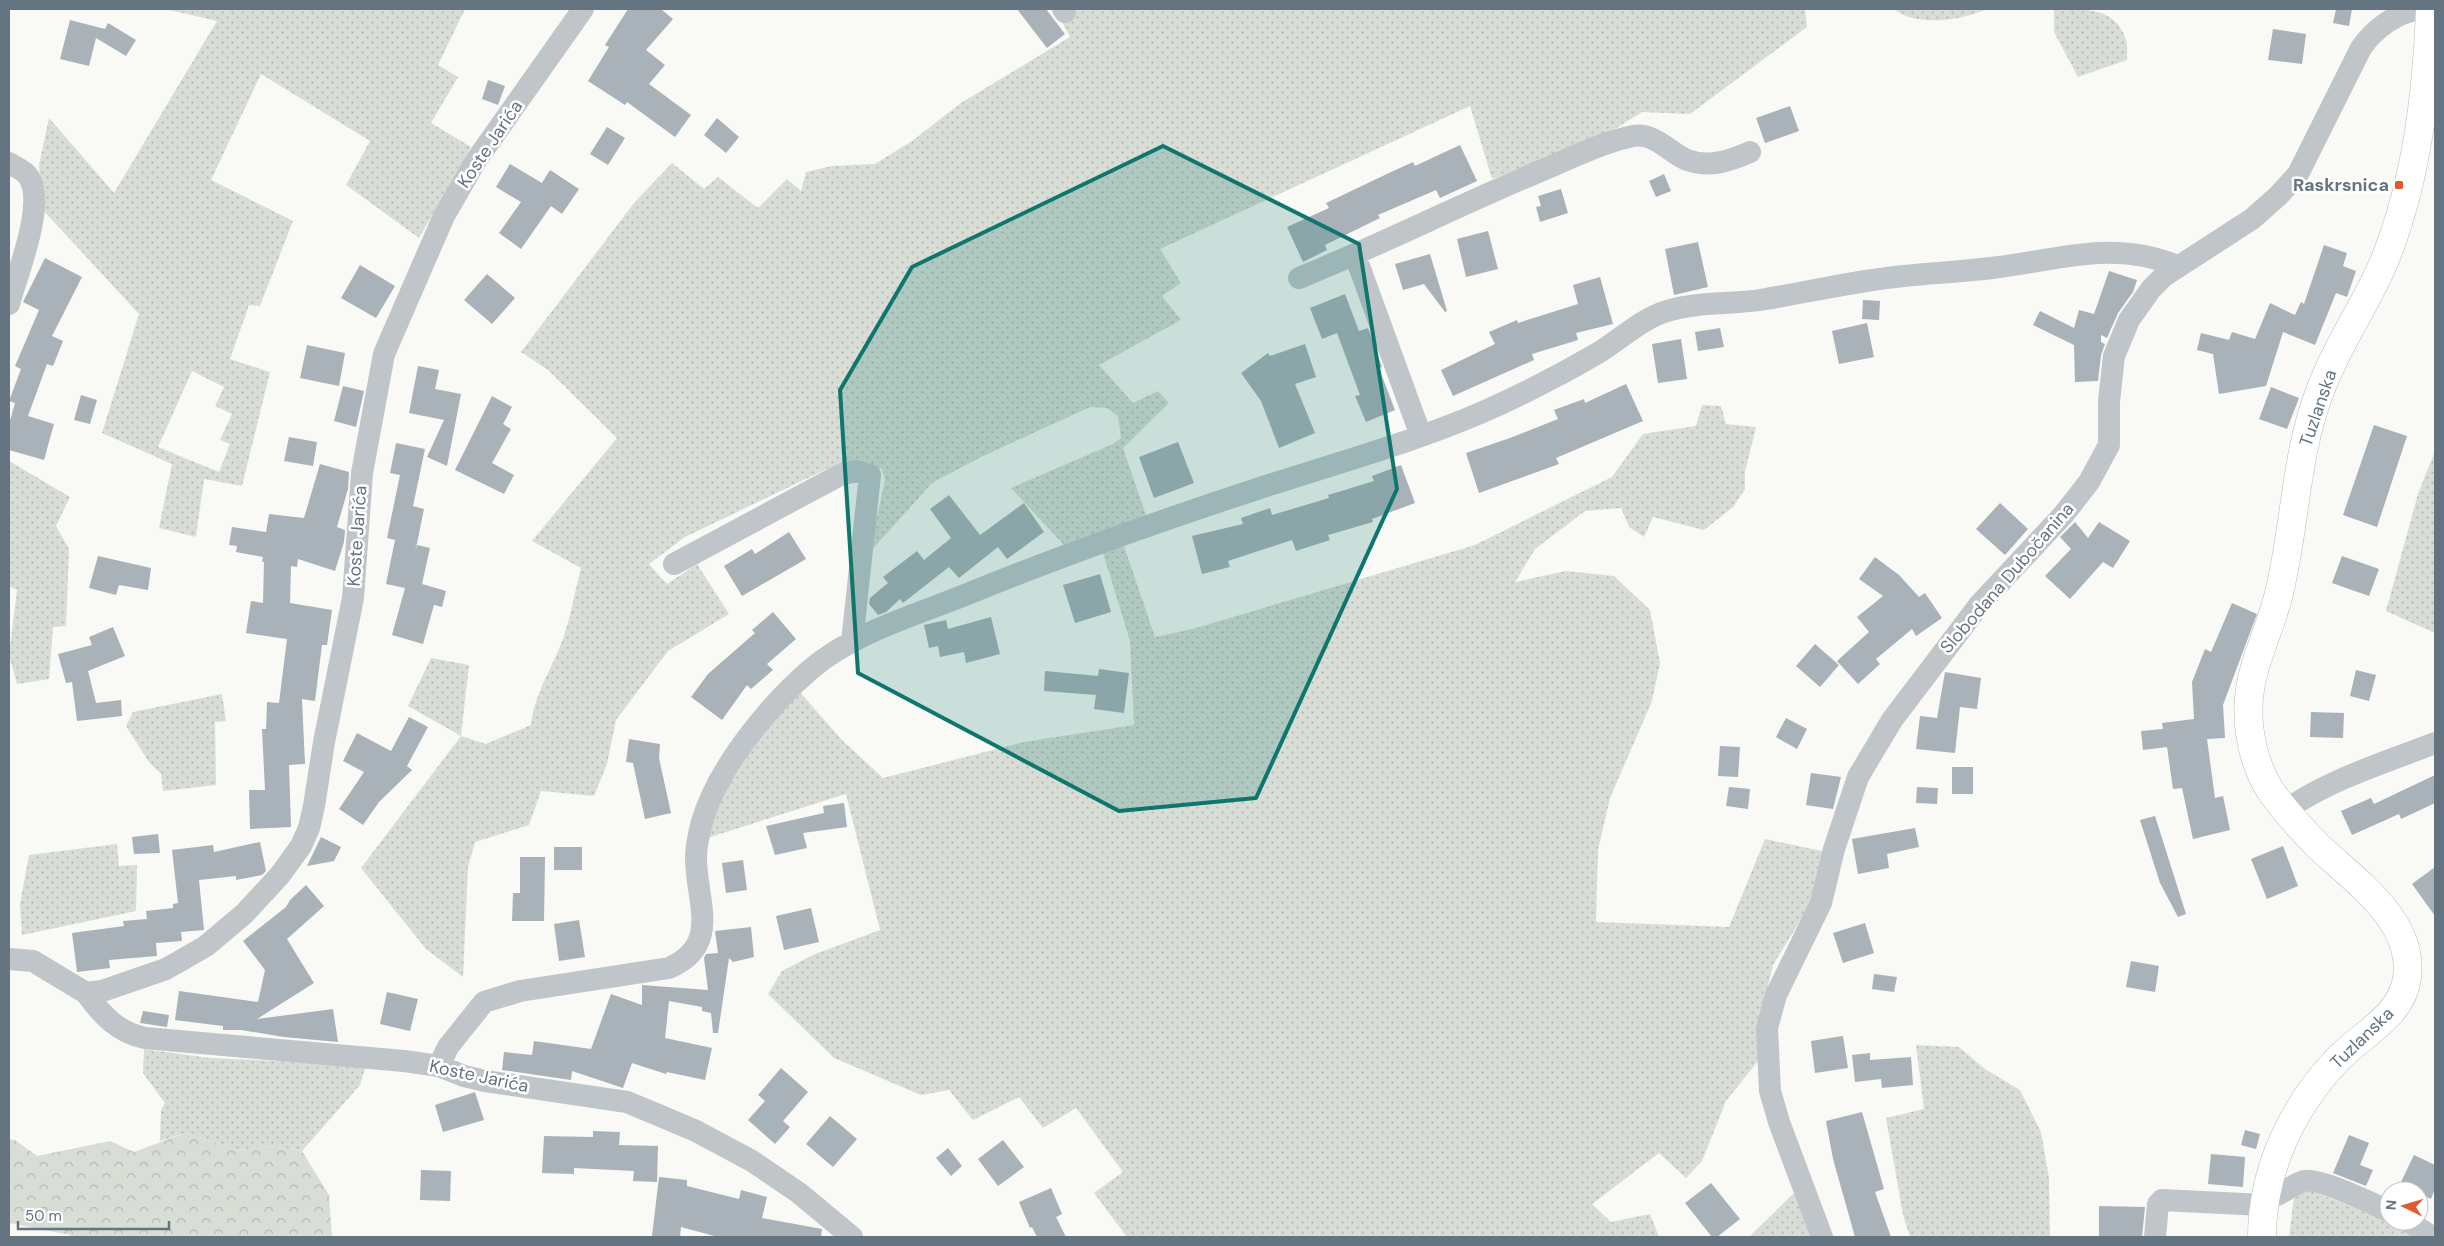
<svg xmlns="http://www.w3.org/2000/svg" width="2444" height="1246" viewBox="0 0 2444 1246" font-family="'DM Sans',sans-serif">
	<style>
		.grass { fill: url(#grass-dots); fill-rule: evenodd }
		.forest { fill: url(#forest-crowns) }
		.building { fill: #a9b2b8 }
		.lines { fill: none; stroke-linecap: round; stroke-linejoin: round }
		.secondary-casing { stroke: #b5babf; stroke-width: 29 }
		.street { stroke: #c0c5c9; stroke-width: 22 }
		.secondary { stroke: #fff; stroke-width: 28 }
		.marked { fill: #0f766e; fill-opacity: 0.2; stroke: #0f766e; stroke-width: 4; stroke-linejoin: round }
		.poi-dot { fill: #e15a2e; stroke: #fff; stroke-width: 2 }
		.labels { text-anchor: middle; dominant-baseline: central; stroke-width: 5; stroke-linejoin: round; paint-order: stroke }
		.street-label { font-size: 18px; fill: #647481; stroke: #fff }
		.poi-label { font-size: 18px; font-weight: bold; fill: #647481; stroke: #fff; text-anchor: end }
	</style>
	<defs>
		<pattern id="grass-dots" width="8" height="8" patternUnits="userSpaceOnUse" patternTransform="scale(1.25)"><rect width="8" height="8" fill="#d8ded6"/><path d="M2 2h.1M6 6h.1" fill="none" stroke="#b3b9b3" stroke-width="1.8" stroke-linecap="round"/></pattern>
		<pattern id="forest-crowns" width="20" height="18" patternUnits="userSpaceOnUse" patternTransform="scale(1.25)"><rect width="20" height="18" fill="#d8ded6"/><path d="M2 6a3 3 0 1 1 6 0M12 15a3 3 0 1 1 6 0" fill="none" stroke="#b3b9b3"/></pattern>
	</defs>
	<rect width="100%" height="100%" fill="#f9f9f6"/>
	<path class="grass" d="M165,9H465L438,65L458,77L431,123L471,147L419,238L346,185L370,141L261,74L211,180L293,221L260,306L249,305L230,359L270,372L242,486L204,479L196,537L159,528L172,464L102,433L139,314L42,209L39,165L49,118L114,193L217,21ZM192,371L224,387L215,406L232,414L220,440L230,444L219,472L158,447Z
		M1072,9H1805L1807,27L1690,114L1642,112L1604,136L1492,179L1470,106L1160,249L1181,283L1162,296L1181,320L1099,365L1133,403L1158,391L1169,403L1123,448L1146,515L1064,545L1011,488L1113,444L1121,438L1118,416L1107,408L1090,407L981,457L932,483L869,553L885,480L882,469L859,464L831,467L685,537L649,564L667,584L697,564L729,614L668,651L616,720L607,764L594,796L541,791L529,825L475,842L468,867L463,977L426,949L361,868L461,736L408,706L431,658L469,665L461,736L486,744L531,725C535,692 552,669 563,639C571,616 575,591 581,568L532,541L617,438L548,370L521,352L634,203L672,163L704,189L718,177L758,208L787,179L801,191L806,172L832,166L875,164L912,141L961,103L1070,37L1062,22Z
		M1893,9H1987C1959,21 1918,27 1893,9Z
		M2054,9C2081,9 2114,6 2125,37C2128,43 2127,53 2127,60L2078,77L2054,32Z
		M1702,405L1721,406L1726,424L1756,427L1745,472V489L1733,507L1704,530L1653,517L1644,537L1629,527L1621,508L1585,511L1535,549L1515,582L1566,571L1614,576L1650,610L1660,663L1652,701L1610,798L1598,850L1596,922L1729,927L1765,839L1822,851L1820,888L1773,965L1764,1003L1758,1061L1726,1101L1702,1161L1686,1178L1659,1153L1592,1204L1611,1222L1650,1214L1659,1237H1127L1094,1193L1123,1172L1076,1108L1043,1128L1019,1097L973,1120L949,1090L921,1095L834,1058L768,994L782,971L815,954L880,930L846,794L704,839L718,801L776,714L799,691L841,739L883,778L1024,742L1134,725L1130,641L1103,553L1124,546L1155,637L1196,628L1475,545L1612,477L1643,434L1696,426Z
		M2435,451V633L2386,611L2418,494Z
		M9,461L70,497L56,526L69,549L66,626L53,627L49,679L17,684L9,655L17,590L9,586Z
		M222,694L226,721L215,722L216,785L163,791L161,774L149,762L126,726L133,712Z
		M117,844L119,866L137,865L136,911L22,935L20,904L29,855Z
		M1916,1045L1959,1047L1985,1069L2020,1090L2041,1132L2049,1178L2050,1237H1910L1903,1215L1886,1118L1924,1109Z
		M144,1049L210,1058L366,1065L360,1085L302,1151L270,1146L239,1150L185,1133L160,1141L161,1110L165,1103L143,1073Z
		M1797,1190L1814,1237H1749Z
		M2309,1190L2394,1223L2413,1237H2289L2294,1198Z"/>
	<path class="forest" d="M185,1133L239,1150L270,1146L302,1151L329,1195L332,1237H70V1235L9,1223V1139L15,1140L37,1156L110,1141L134,1152Z"/>
	<path class="building" d="M628,9H661L673,19L646,50L665,65L649,84L691,115L675,137L627,102L625,105L588,81L609,47L605,45Z
		M1017,9H1046L1065,34L1047,48Z
		M2336,9H2352L2349,26L2333,23Z
		M70,20L105,29L108,23L136,40L126,56L96,38L89,66L60,59Z
		M2273,29L2306,34L2302,64L2268,60Z
		M488,80L505,86L498,105L482,99Z
		M1790,106L1799,131L1765,143L1756,118Z
		M717,118L739,137L726,153L704,135Z
		M607,127L625,138L608,165L590,154Z
		M1460,145L1477,181L1440,198L1436,190L1378,215L1380,218L1325,245L1327,250L1303,262L1287,227L1329,208L1326,203L1389,173L1413,162L1415,166Z
		M510,164L542,183L550,170L579,189L562,214L551,206L521,249L499,233L521,202L496,187Z
		M1664,174L1671,191L1656,197L1649,181Z
		M1561,189L1568,213L1540,222L1536,207L1541,206L1538,196Z
		M1488,231L1498,269L1466,277L1457,239Z
		M1698,242L1708,287L1674,295L1665,249Z
		M2324,245L2347,253L2343,266L2356,271L2347,297L2336,293L2315,345L2283,332L2266,386L2219,394L2213,354L2197,350L2201,333L2229,340L2232,332L2255,339L2270,303L2295,315L2301,302L2304,304Z
		M1430,254L1447,311L1445,312L1424,284L1403,290L1395,264Z
		M45,258L82,277L52,336L63,341L53,366L47,364L28,416L54,424L44,460L9,450V424L15,403L9,401L21,369L15,366L39,310L23,302Z
		M360,265L395,286L376,318L341,298Z
		M2109,271L2137,280L2133,292L2118,313L2107,338L2101,335V342L2105,344L2101,355L2098,381L2075,382L2074,345L2033,325L2040,311L2074,328L2079,310L2094,314Z
		M487,274L515,298L492,324L464,300Z
		M1600,277L1613,324L1576,333L1578,340L1532,354L1534,360L1453,396L1441,370L1495,344L1489,332L1517,320L1518,323L1578,304L1573,285Z
		M1345,294L1359,331L1368,328L1382,367L1379,368L1395,410L1366,422L1355,396L1360,395L1337,333L1322,339L1310,308Z
		M1863,300L1880,301L1879,320L1862,319Z
		M1867,323L1874,357L1839,364L1832,331Z
		M1720,328L1724,347L1698,351L1695,332Z
		M1681,339L1687,379L1658,383L1652,344Z
		M1305,344L1316,377L1295,384L1315,433L1279,448L1261,401L1241,373L1268,353L1270,356Z
		M307,345L345,353L339,386L300,378Z
		M418,366L439,370L435,389L461,394L447,466L427,457L444,420L409,413Z
		M1626,384L1643,421L1556,458L1559,464L1479,493L1466,453L1510,438L1558,419L1554,410L1584,399L1585,403Z
		M343,386L364,391L356,427L334,421Z
		M2271,387L2299,398L2287,429L2259,419Z
		M81,395L97,400L90,424L74,420Z
		M492,396L512,407L503,424L511,429L492,463L514,475L504,494L455,470Z
		M2374,425L2407,436L2377,527L2343,515Z
		M289,437L317,442L313,466L284,461Z
		M1178,442L1194,483L1154,498L1139,457Z
		M396,443L425,449L413,506L424,509L415,553L417,545L430,548L422,584L446,591L442,607L434,605L423,644L392,635L405,588L386,584L395,540L387,538L400,475L390,473Z
		M320,464L349,472L348,489L337,527L345,530L344,542L335,571L298,559L297,567L291,566L290,603L332,610L327,645H322L315,701L302,699L305,764L289,765L291,827L250,829L249,790H265L262,729H266L267,702L279,703L287,639L246,633L251,601L263,603L264,562H262L263,557L236,552L237,546L229,545L232,527L266,532L269,514L304,518Z
		M1401,465L1415,503L1372,519L1373,522L1328,535L1330,540L1296,551L1292,540L1228,561L1230,567L1202,574L1192,536L1243,524L1241,518L1270,508L1272,515L1329,498L1328,495L1374,481L1372,476Z
		M949,495L980,535L1024,503L1044,532L1007,559L998,547L959,578L949,567L903,603L900,599L886,612L878,615L869,604L870,598L888,583L883,577L917,551L924,560L951,538L930,509Z
		M2000,503L2028,529L2005,555L1976,529Z
		M2075,522L2088,538L2099,522L2130,541L2113,568L2103,562L2070,599L2045,576L2071,549L2060,537Z
		M789,532L806,559L742,596L724,566L752,549L755,554Z
		M98,556L151,568L148,590L119,585L116,595L89,588Z
		M2342,556L2379,569L2369,596L2332,583Z
		M1875,557L1899,575L1919,597L1925,593L1942,618L1916,636L1912,629L1876,659L1880,664L1858,684L1837,661L1869,632L1857,617L1883,596L1859,579Z
		M1100,574L1111,612L1075,623L1063,585Z
		M2232,603L2257,614L2223,705L2225,738L2207,739L2215,798L2223,796L2230,830L2193,839L2182,788L2173,789L2167,747L2143,750L2141,731L2163,729L2162,723L2194,719L2192,682L2205,649L2211,652Z
		M773,612L796,639L767,664L773,670L751,689L747,685L722,720L691,697L708,674L755,633L752,630Z
		M991,617L1000,654L966,663L964,652L940,657L938,646L929,648L924,625L946,620L948,629Z
		M113,627L125,656L88,671L96,703L121,700L122,716L77,721L72,682L66,683L58,654L92,645L89,637Z
		M1815,644L1839,665L1820,687L1796,666Z
		M1099,669L1129,673L1124,713L1094,709L1096,695L1044,691L1045,671L1098,676Z
		M2356,670L2376,675L2369,701L2350,696Z
		M1945,672L1981,678L1977,709L1960,707L1955,753L1916,749L1920,716L1937,718Z
		M2311,712L2344,713L2343,738L2310,737Z
		M409,717L428,727L407,766L412,770L379,802L363,825L339,809L364,772L343,761L357,733L391,751Z
		M1786,718L1807,729L1797,749L1776,737Z
		M629,739L660,744L659,758L671,813L645,819L633,763L626,762Z
		M1720,746L1740,747L1738,777L1718,776Z
		M1952,767H1973V794H1952Z
		M1811,773L1841,777L1833,809L1806,805Z
		M2435,775V803L2401,819L2399,814L2352,835L2341,811L2371,798L2374,804Z
		M1729,787L1750,789L1748,809L1726,806Z
		M1917,787L1938,788L1937,804L1916,803Z
		M844,803L847,827L803,833L807,848L775,855L766,826L824,813L823,806Z
		M2155,816L2186,914L2178,917L2160,883L2140,820Z
		M1915,828L1919,847L1887,854L1889,868L1858,874L1852,839Z
		M158,834L160,853L134,854L132,837Z
		M321,837L341,847L334,861L307,866Z
		M260,842L266,871L262,875L236,880V876L199,880L204,930L181,932L182,941L156,943L157,956L109,960L110,968L77,972L72,933L124,926L123,921L147,919L146,911L173,908V904L178,903L172,850L213,845L214,852Z
		M2283,846L2298,886L2267,899L2251,859Z
		M554,847H582V870H554Z
		M520,857H545L544,921H512L513,893H520Z
		M743,860L747,890L726,893L722,863Z
		M2435,867V916L2412,884Z
		M306,885L324,906L287,939L314,983L257,1019L333,1009L338,1042L284,1037L241,1030H223V1026L175,1020L179,991L258,1002L265,970L243,941L286,907L290,900Z
		M811,908L819,942L784,950L776,916Z
		M579,920L585,957L559,961L554,924Z
		M1865,923L1874,953L1843,963L1833,933Z
		M751,927L754,957L733,962L729,958L718,1033H713L711,1013L702,1011V1007L669,1001L665,1038L712,1048L705,1080L667,1072L666,1074L632,1063L623,1088L572,1071L571,1080L502,1070L504,1052L532,1055L534,1041L591,1049L611,994L642,1005V985L708,990L704,958L706,954L718,953L715,931Z
		M2131,961L2159,966L2155,992L2126,987Z
		M1874,974L1897,977L1894,992L1872,989Z
		M387,992L418,999L410,1031L380,1024Z
		M143,1011L169,1015L167,1027L140,1023Z
		M1843,1036L1848,1068L1815,1073L1811,1041Z
		M1870,1053V1060L1911,1057L1913,1085L1882,1088L1881,1079L1855,1082L1852,1055Z
		M781,1068L808,1092L783,1121L790,1127L775,1144L748,1120L765,1101L758,1095Z
		M475,1092L484,1120L443,1132L435,1105Z
		M1862,1112L1884,1189L1875,1192L1891,1237H1855L1833,1159L1826,1121Z
		M830,1116L857,1139L833,1167L806,1144Z
		M2245,1130L2260,1134L2256,1149L2241,1145Z
		M593,1131L620,1132L619,1145L658,1146L657,1182L633,1181L634,1171L574,1168V1174L542,1173L544,1136L593,1137Z
		M2349,1135L2369,1143L2360,1165L2373,1170L2366,1186L2333,1173Z
		M1003,1140L1024,1167L998,1186L978,1159Z
		M948,1148L962,1166L951,1176L936,1158Z
		M2211,1154L2245,1157L2243,1187L2208,1184Z
		M2414,1155L2435,1165V1189L2431,1199L2419,1193V1191L2400,1184Z
		M421,1170L451,1171L450,1201L420,1200Z
		M659,1177L687,1180V1186L739,1199L741,1190L767,1197L762,1218L822,1229L821,1237H718L681,1227L680,1237L652,1236Z
		M1711,1183L1740,1219L1717,1237H1712L1685,1203Z
		M1051,1188L1062,1214L1056,1217L1066,1237H1037L1032,1227L1030,1228L1019,1202Z
		M2099,1206L2145,1207L2142,1237H2099Z"/>
	<g class="lines">
		<defs>
			<path id="secondary" d="M2262,1237C2262,1171 2292,1107 2338,1059C2362,1034 2402,1016 2407,978C2415,921 2355,881 2319,847C2302,830 2284,810 2270,790C2254,765 2246,728 2249,698C2252,662 2271,628 2279,593C2296,524 2295,452 2322,386C2339,341 2368,302 2386,257C2417,178 2427,92 2430,9"/>
		</defs>
		<use href="#secondary" class="secondary-casing"/>
		<path class="street" d="M1063,9L1065,12
			M9,163C15,167 24,170 28,176C47,202 17,274 9,304
			M1355,255L1421,436
			M1299,278C1380,245 1457,206 1538,172C1569,159 1600,143 1633,136C1654,132 1670,153 1687,160C1709,168 1730,161 1750,152
			M674,564L840,475L855,471L870,475L852,642
			M2286,810C2328,780 2386,762 2435,743
			M9,959L33,961L86,993L102,991L166,969L206,946L244,914L280,875L301,846L309,828L314,806L324,742L353,598L362,473L384,354L444,216L475,162L583,9
			M86,993C102,1015 117,1032 145,1038L404,1061L439,1066L464,1076L485,1081L627,1102L663,1117L696,1131L752,1161L799,1193L852,1237
			M439,1066L448,1047L484,1002L520,991L669,968C722,945 696,901 696,858C696,846 699,833 702,822C717,769 769,705 811,669C855,632 913,616 965,595C1063,555 1162,520 1263,487C1337,463 1414,442 1485,411C1523,394 1562,374 1598,353C1621,339 1641,319 1667,311C1699,301 1734,305 1766,299C1802,293 1837,285 1873,280C1915,273 1957,273 1999,267C2062,259 2115,240 2177,266
			M2264,1199C2280,1197 2289,1186 2304,1181C2318,1177 2373,1204 2389,1211
			M2408,1221L2432,1237
			M1822,1237L1779,1122L1770,1091L1767,1028L1776,995L1821,903L1834,849L1858,777L1892,720L1980,604L2064,514L2089,482L2109,445V401L2114,356L2129,320L2151,289L2164,276L2252,219L2278,196L2298,174L2361,48C2375,28 2396,13 2420,9
			M2155,1237L2158,1204L2162,1200L2263,1205"/>
		<use href="#secondary" class="secondary"/>
	</g>
	<path class="marked" d="M1163,146L1359,244L1397,489L1256,798L1119,811L858,673L840,390L912,267Z"/>
	<rect class="poi-dot" x="2394" y="180" width="10" height="10" rx="2.5"/>
	<g class="labels">
		<g class="street-label">
			<text transform="translate(490 144) rotate(-56)">Koste Jarića</text>
			<text transform="translate(2318 408) rotate(-71)">Tuzlanska</text>
			<text transform="translate(357 536) rotate(-86)">Koste Jarića</text>
			<text transform="translate(2007 578) rotate(-49)">Slobodana Dubočanina</text>
			<text transform="translate(2362 1038) rotate(-44)">Tuzlanska</text>
			<text transform="translate(479 1076) rotate(12)">Koste Jarića</text>
		</g>
		<g class="poi-label">
			<text x="2389" y="185">Raskrsnica</text>
		</g>
	</g>
	<rect width="2444" height="1246" fill="none" stroke="#647481" stroke-width="20"/>
	<g transform="translate(2404 1206) rotate(275)"><circle r="24" fill="#ffffff" stroke="#c1c7cd"/>
	<path d="M0-4L9 19L0 12L-9 19Z" fill="#e15a2e"/>
	<text y="-8" font-size="14" font-weight="bold" text-anchor="middle" fill="#647481">N</text>
	</g>
	<path d="M18 1221v8h151v-8" fill="none" stroke="#647481" stroke-width="2.5"/>
	<text x="25" y="1221" font-size="15" fill="#647481" stroke="#ffffff" stroke-width="4" paint-order="stroke">50 m</text>
</svg>
